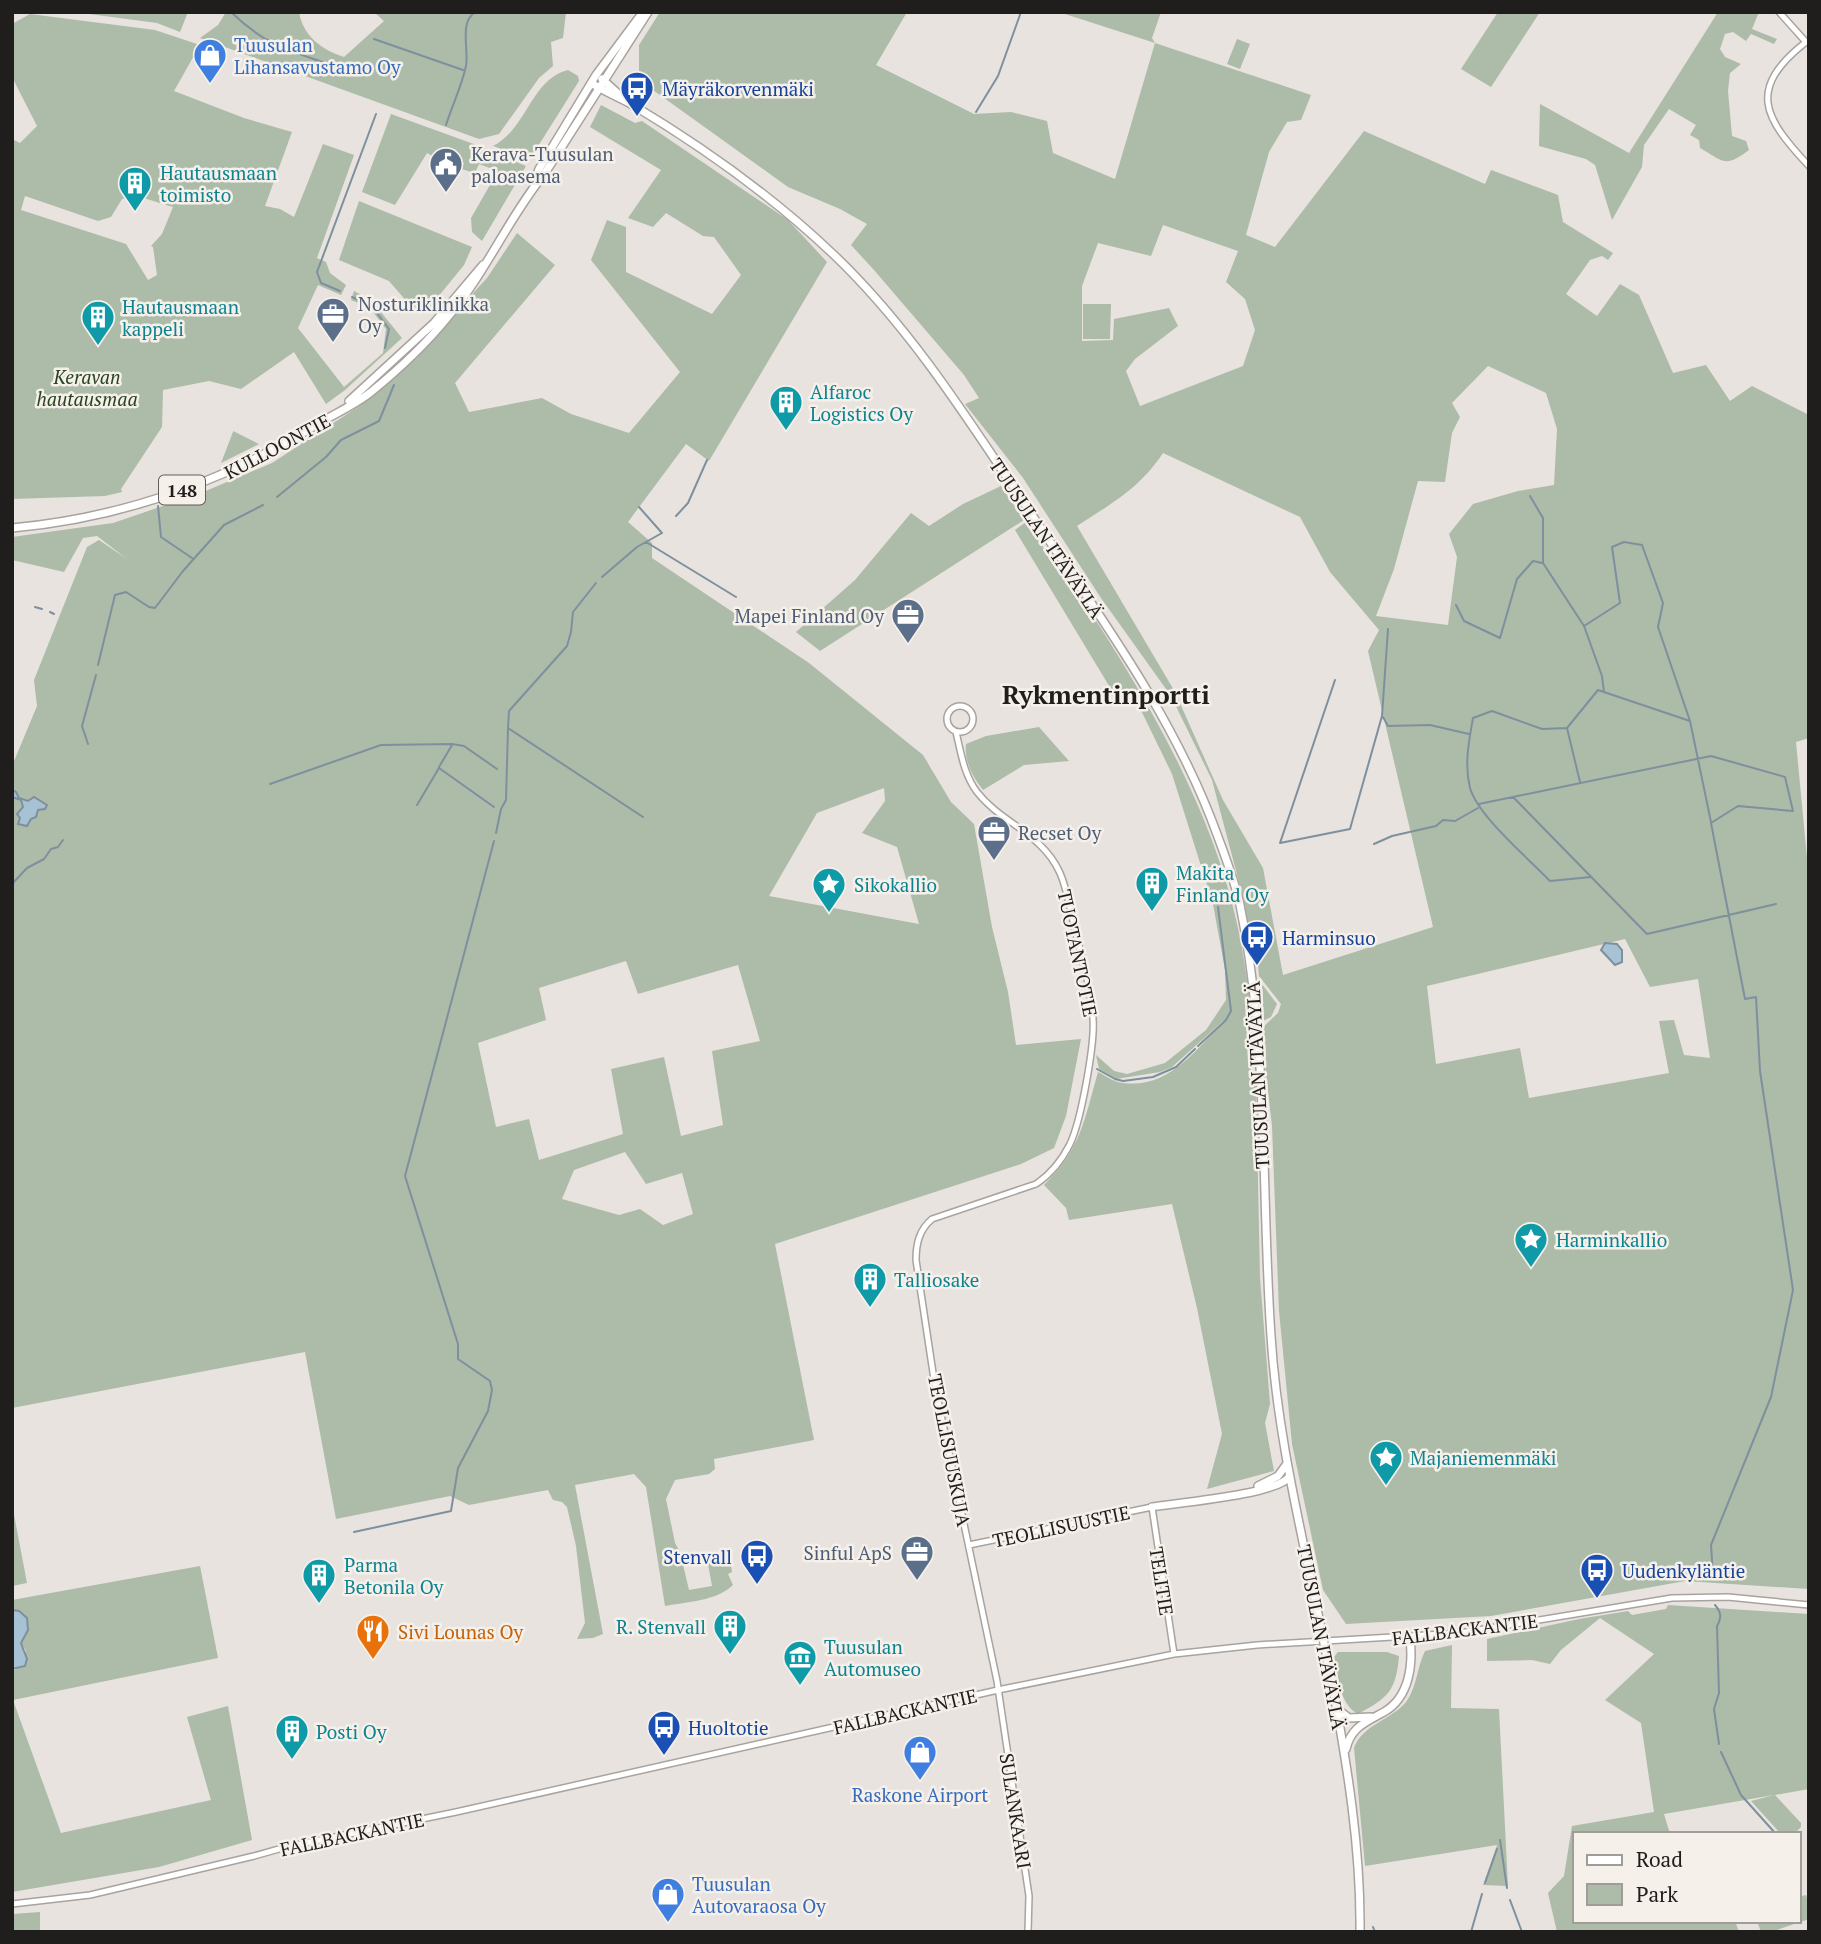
<svg xmlns="http://www.w3.org/2000/svg" width="1821" height="1944" viewBox="0 0 1821 1944" font-family="'PT Serif',serif">
	<style>
		.green { fill: #adbba9; fill-rule: evenodd }
		.water { fill: #a7c1d5; stroke: #7e909e; stroke-width: 2 }
		.lines { fill: none; stroke-linecap: round; stroke-linejoin: round }
		.stream { stroke: #7e909e; stroke-width: 2 }
		.minor-casing { stroke: #a8a39e; stroke-width: 8 }
		.major-casing { stroke: #a8a39e; stroke-width: 10 }
		.minor { stroke: #fff; stroke-width: 5 }
		.major { stroke: #fff; stroke-width: 7 }
		.major-bridge-casing { stroke: #a8a39e; stroke-width: 10; stroke-linecap: butt }
		.major-bridge { stroke: #fff; stroke-width: 7 }
		.labels { text-anchor: middle; dominant-baseline: central; stroke-width: 5; stroke-linejoin: round; paint-order: stroke }
		.shield { fill: #f6f0eb; stroke: #605d5a; stroke-width: 2 }
		.shield-label { font-size: 18px; font-weight: bold; fill: #201e1c }
		.shop-label { font-size: 19px; fill: #366cbe; stroke: #f6f0eb; text-anchor: start }
		.transit-label { font-size: 19px; fill: #164399; stroke: #f6f0eb; text-anchor: start }
		.service-label { font-size: 19px; fill: #4e5e75; stroke: #f6f0eb; text-anchor: start }
		.culture-label { font-size: 19px; fill: #0d838f; stroke: #f6f0eb; text-anchor: start }
		.park-label { font-size: 19px; font-style: italic; fill: #27441f; stroke: #f6f0eb }
		.street-label { font-size: 19px; fill: #201e1c; stroke: #f6f0eb }
		.food-label { font-size: 19px; fill: #c56008; stroke: #f6f0eb; text-anchor: start }
		.district-label { font-size: 26px; font-weight: bold; fill: #201e1c; stroke: #f6f0eb }
	</style>
	<rect width="100%" height="100%" fill="#e8e3de"/>
	<path class="green" d="M74,12H188L180,32L157,23Z
		M226,12H299C303,36 322,50 344,57L384,21L374,12H566L563,38L551,42L553,66L539,78L499,134L479,139L200,38L218,25Z
		M660,12H907L876,65L974,114L1011,112L1047,121L1053,153L1115,179L1155,43L1065,14L1066,12H1161L1152,38L1155,43L1311,95L1301,120L1287,122L1269,152L1246,235L1275,247L1364,131L1485,184L1491,170L1558,195L1563,222L1613,253L1608,260L1602,256L1590,260L1566,294L1597,316L1620,284L1639,295L1673,373L1706,365L1730,401L1752,386L1809,415V738L1796,742L1809,879V1589L1685,1581L1491,1616L1346,1624L1323,1590L1292,1444L1279,1311L1272,1126L1261,1029L1278,1013L1281,1004L1259,976L1258,965H1256L1244,901L1212,780L1171,696L1101,598L1023,478L965,404L979,398L964,375L874,270L851,245L867,224L840,209L788,187L639,80V45ZM1163,225L1238,251L1226,282L1245,299L1255,330L1243,366L1140,406L1126,371L1135,359L1178,326L1169,308L1114,319L1113,340L1082,341V286L1098,243L1151,256ZM1488,366L1546,393L1557,429L1554,485L1518,491L1473,504L1449,534L1457,557L1448,625L1376,616L1394,569L1418,481L1445,482L1452,433L1460,417L1452,403ZM1163,453L1300,517L1330,572L1379,630L1368,651L1433,927L1283,975L1263,868L1223,800L1175,692L1077,526C1112,503 1139,489 1163,453ZM1625,939L1650,987L1698,979L1710,1058L1684,1055L1674,1020L1659,1021L1669,1073L1529,1098L1520,1048L1436,1064L1427,986Z
		M1498,12H1540L1491,87L1461,69Z
		M1718,12H1759L1752,29L1777,39L1774,44L1751,34L1746,41L1733,32L1725,34L1720,49L1725,57L1741,64L1730,73L1728,91L1732,136L1746,141L1749,150C1725,168 1724,162 1700,148L1699,140L1690,135L1696,125L1669,109L1644,145L1642,167L1612,220L1595,165L1586,159L1539,146L1540,104L1629,153Z
		M30,14L155,30L200,45L174,91L244,118L292,132L265,206L280,209L294,217L323,144L354,155L317,258L326,262L330,273L346,285L341,295L318,285L298,328L344,387L383,353L386,329L370,308L351,300L354,291L371,300L402,338L345,390L326,404L294,352L241,389L209,381L163,390L162,427L121,489L122,492L105,496L12,499V139L20,143L37,126L12,77V24ZM25,196L98,221L111,217L122,199L137,196L173,207L162,234L151,246L153,247L157,275L148,280L126,244L21,210Z
		M1237,39L1250,44L1240,69L1227,64Z
		M568,70L578,76L579,81L530,159L493,146C527,129 531,79 568,70Z
		M601,105L635,123L642,121L788,220L827,262L709,461L686,444L628,522L652,543V558L809,663L923,755L951,802L974,824L992,927L1008,992L1016,1045L1081,1039L1066,1116L1054,1148L1021,1164L775,1244L814,1440L714,1459L715,1469L709,1474L675,1480L666,1499L675,1543L680,1552L689,1590L712,1586L707,1559L729,1553L732,1572L728,1574L733,1585C717,1601 686,1602 665,1606L646,1487L634,1474L575,1485L603,1634L593,1638L577,1639L585,1623L576,1546L567,1507L562,1502L553,1500L548,1490L469,1505L450,1496L336,1519L305,1352L12,1408V766L37,706L34,680L87,547L99,540L127,559L97,536L83,538L64,572L12,560V537L113,523L201,493L272,463L358,407L403,369L487,278L517,233L555,265L455,383L469,412L542,398L571,414L629,433L680,372L591,260L607,220L626,227V272L712,314L741,275L714,237L703,236L666,213L653,227L628,218L661,170L590,127ZM884,788L885,801L862,833L897,847L919,924L769,896L817,813ZM626,961L638,994L738,965L760,1041L712,1051L723,1125L681,1136L664,1057L611,1069L623,1134L539,1160L529,1119L496,1127L478,1043L546,1020L539,988ZM625,1152L646,1184L682,1173L693,1214L663,1225L640,1209L619,1215L562,1199L574,1170Z
		M391,114L482,147L526,166L482,241L472,232L471,218L498,171L479,164L475,173L461,169L464,163L453,156L447,164L427,153L395,205L362,192Z
		M359,201L472,247L464,265L424,314L409,304L389,281L339,260Z
		M1083,304H1111L1110,339H1083Z
		M233,431L259,444L221,463L233,432Z
		M1001,486L1024,520L820,651L796,632L855,580L911,513L929,526L963,504Z
		M1026,522L1047,553L1055,557C1139,686 1225,817 1246,973C1250,1001 1255,1030 1253,1058L1250,1059L1251,1072L1253,1073L1256,1085L1260,1278L1270,1404L1265,1423L1274,1471L1207,1489L1222,1434L1197,1308L1172,1204L1069,1220L1066,1208L1044,1185C1081,1149 1084,1121 1098,1072C1106,1076 1114,1082 1123,1083C1169,1089 1195,1050 1224,1022L1223,1021L1172,1067L1160,1072L1116,1079L1099,1069L1096,1055L1114,1071L1127,1074L1165,1063L1206,1030L1226,1000L1225,970L1213,904L1172,774L1136,700L1120,704L1015,530Z
		M1039,727L1069,761L1024,765L983,790C973,777 964,762 966,744L986,736Z
		M1258,979L1277,1004L1271,1017L1261,1022Z
		M12,1504L27,1583L12,1586Z
		M200,1566L218,1658L13,1700L61,1833L211,1800L187,1717L228,1706L252,1840L159,1867L12,1892V1669L15,1670L26,1651L21,1643L23,1637L19,1611L12,1610V1600Z
		M1668,1605L1809,1614V1789L1775,1795L1801,1823V1827L1794,1834H1781L1751,1801L1774,1795L1664,1814L1670,1834H1574V1921H1735L1739,1932H1557L1548,1893L1564,1876L1572,1826L1654,1812L1641,1723L1605,1700L1654,1654L1600,1618L1561,1650L1550,1664L1532,1660L1487,1661V1639L1579,1619L1628,1611L1632,1615L1666,1609Z
		M1452,1645L1451,1708L1499,1709L1508,1886L1483,1885L1497,1845L1365,1866L1354,1748C1362,1725 1391,1720 1406,1702C1417,1687 1417,1667 1425,1651Z
		M1338,1652H1387L1399,1656C1396,1691 1388,1698 1358,1714C1340,1705 1337,1675 1334,1657Z
		M1806,1895L1809,1903V1919L1771,1932H1761L1757,1921H1798V1897Z
		M40,1912V1932H12V1914Z"/>
	<path class="water" d="M12,790L16,792L19,798L28,801L34,797L47,805L45,809L38,810L36,817L31,819L27,826L18,824L20,818L17,814L23,807L21,800L12,797Z
		M1605,943L1617,944L1622,950V962L1615,965L1601,950Z
		M12,1610L19,1611L27,1618L28,1630L21,1643L27,1659L25,1666L12,1669Z"/>
	<g class="lines">
		<path class="stream" d="M231,12C263,43 284,49 325,63
			M374,39L463,70
			M976,112L998,76L1021,12
			M446,125C452,106 462,85 466,66C469,49 459,23 475,12
			M340,291L321,283L317,272L376,114
			M352,297L371,305L389,329L385,348
			M1530,496L1543,518V563L1584,626L1602,676L1604,692
			M277,497L326,457L341,440L379,421L394,385
			M158,506L161,537L192,558
			M676,516L688,503L707,460
			M646,542L736,597
			M602,577L637,547L662,533L639,507
			M596,583L573,612L571,632L567,646L509,711L508,728L643,817
			M1456,605L1464,621L1500,638L1517,579L1533,561L1542,563
			M35,607L42,609
			M50,612L54,614
			M1584,626L1620,603L1612,547L1624,542L1642,545L1663,603L1658,627L1690,721L1711,822
			M98,665L115,595L126,592L149,607L155,608L183,571L224,525L263,505
			M1335,680L1280,843L1350,829L1382,716L1388,629
			M1383,717L1388,726L1430,725L1469,734
			M1567,728L1542,729L1492,711L1473,718C1469,741 1464,764 1470,788C1478,816 1528,858 1550,881L1591,877
			M88,744L82,726L96,675
			M439,767L452,745
			M1580,782L1567,728L1598,690L1690,721
			M270,784L381,745L452,744L464,746L497,769
			M1513,797L1647,934L1776,904
			M1479,804L1711,756L1785,777L1793,811L1738,806L1711,823L1745,999L1756,997L1760,1071L1793,1290L1771,1397L1711,1545L1713,1575
			M417,805L439,768L494,807
			M496,833L501,809L506,800L508,728
			M1374,844L1392,836L1436,826L1443,820L1455,821L1478,808
			M12,884L27,868L44,859L51,849L58,847L63,840
			M1198,1046L1226,1020L1231,1011L1218,907
			M1097,1069L1115,1079L1123,1081L1153,1077L1176,1067L1195,1049
			M354,1532L451,1511L458,1468L488,1411L492,1390L490,1381L458,1359V1344L405,1176L494,841
			M1715,1605C1721,1612 1722,1617 1717,1626L1719,1693L1714,1709L1719,1744
			M1721,1752L1741,1795L1776,1834
			M1500,1840L1507,1888
			M1485,1883L1497,1849
			M1510,1900L1522,1932
			M1373,1927L1375,1932
			M1471,1932L1482,1894"/>
		<defs>
			<path id="minor" d="M1779,12L1806,42C1746,89 1764,118 1809,166
				M947 719a13 13 0 1 1 26 0a13 13 0 1 1-26 0Z
				M956,732C961,753 964,775 977,792C1001,823 1042,833 1060,873C1067,889 1070,908 1074,925C1081,955 1091,987 1093,1019C1095,1044 1081,1121 1070,1144C1062,1160 1051,1174 1036,1184L932,1219C919,1230 916,1244 916,1260L935,1386L997,1681L1029,1896L1028,1932
				M969,1545L1152,1507L1174,1654
				M12,1904L90,1895L254,1856L286,1847L456,1812L998,1690L1174,1654L1257,1645L1460,1633L1672,1598L1728,1597L1809,1605"/>
			<path id="major" d="M602,79L624,99
				M591,83C604,91 618,97 631,104C703,147 772,196 833,254C913,330 973,427 1034,518C1103,621 1176,720 1218,837C1226,859 1235,882 1240,905C1269,1046 1261,1193 1271,1336C1277,1432 1300,1525 1319,1619
				M535,180L539,169L596,75L643,12
				M349,401L434,323L483,265
				M12,528C122,518 223,482 316,425C334,414 355,405 371,392C398,370 425,345 447,318C486,273 508,218 545,173L648,12
				M1258,1486L1278,1476L1286,1465
				M1152,1507C1177,1503 1278,1494 1289,1477
				M1332,1682C1347,1765 1361,1848 1360,1932
				M1337,1709L1349,1718L1371,1717
				M1346,1749C1351,1727 1366,1722 1384,1712C1410,1697 1413,1664 1410,1638"/>
		</defs>
		<use href="#minor" class="minor-casing"/>
		<use href="#major" class="major-casing"/>
		<use href="#minor" class="minor"/>
		<use href="#major" class="major"/>
		<defs>
			<path id="major-bridge" d="M1319,1619L1332,1682"/>
		</defs>
		<use href="#major-bridge" class="major-bridge-casing"/>
		<use href="#major-bridge" class="major-bridge"/>
	</g>
	<defs>
		<symbol id="shop-pin" viewBox="-11 -11 22 30"><path d="M0 17L-7.5 6A9.5 9.5 0 1 1 7.5 6Z" fill="#3f7fe0" stroke="#f6f0eb"/><path d="M-5-2.5h2.3a2.7 3.5 0 0 1 5.4 0H5L5.5 6h-11ZM-1.5-2.5h3a1.5 2.3 0 0 0-3 0Z" fill="#fff"/></symbol>
		<symbol id="bus-pin" viewBox="-11 -11 22 30"><path d="M0 17L-7.5 6A9.5 9.5 0 1 1 7.5 6Z" fill="#1a4fb4" stroke="#f6f0eb"/><path d="M-5-6H5V4H4V6H2V4H-2V6H-4V4H-5ZM-3.5-4V0h7V-4ZM-3.5 1.2v1.5H-2V1.2ZM2 1.2v1.5H3.5V1.2Z" fill="#fff"/></symbol>
		<symbol id="civic-pin" viewBox="-11 -11 22 30"><path d="M0 17L-7.5 6A9.5 9.5 0 1 1 7.5 6Z" fill="#5c6f8a" stroke="#f6f0eb"/><path d="M-.6-6.5H3V-4.5H.6V-3L4-1V1h2V6H-6V1h2V-1L-.6-3ZM-1.2 2.5V6h2.4V2.5Z" fill="#fff"/></symbol>
		<symbol id="building-pin" viewBox="-11 -11 22 30"><path d="M0 17L-7.5 6A9.5 9.5 0 1 1 7.5 6Z" fill="#0f9aa8" stroke="#f6f0eb"/><path d="M-4-6H4V6H1V3H-1V6H-4ZM-2.5-4.3h1.7v1.8h-1.7ZM.8-4.3h1.7v1.8H.8ZM-2.5-1h1.7V.8h-1.7ZM.8-1h1.7V.8H.8Z" fill="#fff"/></symbol>
		<symbol id="office-pin" viewBox="-11 -11 22 30"><path d="M0 17L-7.5 6A9.5 9.5 0 1 1 7.5 6Z" fill="#5c6f8a" stroke="#f6f0eb"/><path d="M-6-3h4V-5.5h4V-3h4V5H-6ZM-1-4.5V-3h2v-1.5ZM-6 0V1H6V0Z" fill="#fff"/></symbol>
		<symbol id="sight-pin" viewBox="-11 -11 22 30"><path d="M0 17L-7.5 6A9.5 9.5 0 1 1 7.5 6Z" fill="#0f9aa8" stroke="#f6f0eb"/><path d="M0-6L1.8-2.2L6-1.7L2.9 1.2L3.7 5.4L0 3.3L-3.7 5.4L-2.9 1.2L-6-1.7L-1.8-2.2Z" fill="#fff"/></symbol>
		<symbol id="restaurant-pin" viewBox="-11 -11 22 30"><path d="M0 17L-7.5 6A9.5 9.5 0 1 1 7.5 6Z" fill="#e8710a" stroke="#f6f0eb"/><path d="M-5-6h1v4h1v-4h1v4h1v-4h1v5L-1.5 .5V6h-2V.5L-5-1ZM5-6V6H3V1.5H1.5Q1.5-4 5-6Z" fill="#fff"/></symbol>
		<symbol id="museum-pin" viewBox="-11 -11 22 30"><path d="M0 17L-7.5 6A9.5 9.5 0 1 1 7.5 6Z" fill="#0f9aa8" stroke="#f6f0eb"/><path d="M0-6L6-3V-2H-6V-3ZM-5-1h2V3h-2ZM-1-1h2V3h-2ZM3-1h2V3H3ZM-6 4H6V6H-6Z" fill="#fff"/></symbol>
	</defs>
	<g fill-rule="evenodd">
		<use href="#shop-pin" x="191" y="36" width="38" height="52"/>
		<use href="#bus-pin" x="618" y="69" width="38" height="52"/>
		<use href="#civic-pin" x="427" y="145" width="38" height="52"/>
		<use href="#building-pin" x="116" y="164" width="38" height="52"/>
		<use href="#office-pin" x="314" y="295" width="38" height="52"/>
		<use href="#building-pin" x="79" y="298" width="38" height="52"/>
		<use href="#building-pin" x="767" y="383" width="38" height="52"/>
		<use href="#office-pin" x="889" y="596" width="38" height="52"/>
		<use href="#office-pin" x="975" y="813" width="38" height="52"/>
		<use href="#building-pin" x="1133" y="864" width="38" height="52"/>
		<use href="#sight-pin" x="810" y="865" width="38" height="52"/>
		<use href="#bus-pin" x="1238" y="918" width="38" height="52"/>
		<use href="#sight-pin" x="1512" y="1220" width="38" height="52"/>
		<use href="#building-pin" x="851" y="1260" width="38" height="52"/>
		<use href="#sight-pin" x="1367" y="1438" width="38" height="52"/>
		<use href="#office-pin" x="898" y="1533" width="38" height="52"/>
		<use href="#bus-pin" x="738" y="1537" width="38" height="52"/>
		<use href="#bus-pin" x="1578" y="1551" width="38" height="52"/>
		<use href="#building-pin" x="300" y="1556" width="38" height="52"/>
		<use href="#building-pin" x="711" y="1607" width="38" height="52"/>
		<use href="#restaurant-pin" x="354" y="1612" width="38" height="52"/>
		<use href="#museum-pin" x="781" y="1638" width="38" height="52"/>
		<use href="#bus-pin" x="645" y="1708" width="38" height="52"/>
		<use href="#building-pin" x="273" y="1712" width="38" height="52"/>
		<use href="#shop-pin" x="901" y="1733" width="38" height="52"/>
		<use href="#shop-pin" x="649" y="1875" width="38" height="52"/>
	</g>
	<g class="labels">
		<rect class="shield" x="159" y="475.5" width="46" height="29" rx="5"/>
		<g class="shield-label">
			<text x="182" y="490">148</text>
		</g>
		<g class="shop-label">
			<text x="234" y="44">Tuusulan<tspan x="234" dy="22">Lihansavustamo Oy</tspan></text>
			<text x="920" y="1794" text-anchor="middle">Raskone Airport</text>
			<text x="692" y="1883">Tuusulan<tspan x="692" dy="22">Autovaraosa Oy</tspan></text>
		</g>
		<g class="transit-label">
			<text x="662" y="88">Mäyräkorvenmäki</text>
			<text x="1282" y="937">Harminsuo</text>
			<text x="732" y="1556" text-anchor="end">Stenvall</text>
			<text x="1622" y="1570">Uudenkyläntie</text>
			<text x="688" y="1727">Huoltotie</text>
		</g>
		<g class="service-label">
			<text x="471" y="153">Kerava-Tuusulan<tspan x="471" dy="22">paloasema</tspan></text>
			<text x="358" y="303">Nosturiklinikka<tspan x="358" dy="22">Oy</tspan></text>
			<text x="884" y="615" text-anchor="end">Mapei Finland Oy</text>
			<text x="1018" y="832">Recset Oy</text>
			<text x="892" y="1552" text-anchor="end">Sinful ApS</text>
		</g>
		<g class="culture-label">
			<text x="160" y="172">Hautausmaan<tspan x="160" dy="22">toimisto</tspan></text>
			<text x="122" y="306">Hautausmaan<tspan x="122" dy="22">kappeli</tspan></text>
			<text x="810" y="391">Alfaroc<tspan x="810" dy="22">Logistics Oy</tspan></text>
			<text x="1176" y="872">Makita<tspan x="1176" dy="22">Finland Oy</tspan></text>
			<text x="854" y="884">Sikokallio</text>
			<text x="1556" y="1239">Harminkallio</text>
			<text x="894" y="1279">Talliosake</text>
			<text x="1410" y="1457">Majaniemenmäki</text>
			<text x="344" y="1564">Parma<tspan x="344" dy="22">Betonila Oy</tspan></text>
			<text x="706" y="1626" text-anchor="end">R. Stenvall</text>
			<text x="824" y="1646">Tuusulan<tspan x="824" dy="22">Automuseo</tspan></text>
			<text x="316" y="1731">Posti Oy</text>
		</g>
		<g class="park-label">
			<text x="87" y="376">Keravan<tspan x="87" dy="22">hautausmaa</tspan></text>
		</g>
		<g class="street-label">
			<text transform="translate(277 446) rotate(-28)">KULLOONTIE</text>
			<text transform="translate(1047 538) rotate(56)">TUUSULAN ITÄVÄYLÄ</text>
			<text transform="translate(1078 953) rotate(78)">TUOTANTOTIE</text>
			<text transform="translate(1257 1075) rotate(-93)">TUUSULAN ITÄVÄYLÄ</text>
			<text transform="translate(950 1450) rotate(79)">TEOLLISUUSKUJA</text>
			<text transform="translate(1061 1526) rotate(-12)">TEOLLISUUSTIE</text>
			<text transform="translate(1162 1581) rotate(81)">TELITIE</text>
			<text transform="translate(1465 1629) rotate(-7)">FALLBACKANTIE</text>
			<text transform="translate(1322 1637) rotate(79)">TUUSULAN ITÄVÄYLÄ</text>
			<text transform="translate(905 1711) rotate(-13)">FALLBACKANTIE</text>
			<text transform="translate(1016 1811) rotate(81)">SULANKAARI</text>
			<text transform="translate(352 1834) rotate(-12)">FALLBACKANTIE</text>
		</g>
		<g class="food-label">
			<text x="398" y="1631">Sivi Lounas Oy</text>
		</g>
		<g class="district-label">
			<text x="1106" y="694">Rykmentinportti</text>
		</g>
	</g>
	<rect width="1821" height="1944" fill="none" stroke="#201e1c" stroke-width="28"/>
	<rect x="1573" y="1832" width="228" height="91" fill="#f6f0eb" stroke="#a09c98" stroke-width="2"/>
	<rect x="1587" y="1855" width="35" height="10" fill="#ffffff" stroke="#a09c98" stroke-width="2"/>
	<text x="1636" y="1867" font-size="21" fill="#201e1c">Road</text>
	<rect x="1587" y="1884" width="35" height="21" fill="#adbba9" stroke="#a09c98" stroke-width="2"/>
	<text x="1636" y="1902" font-size="21" fill="#201e1c">Park</text>
</svg>
